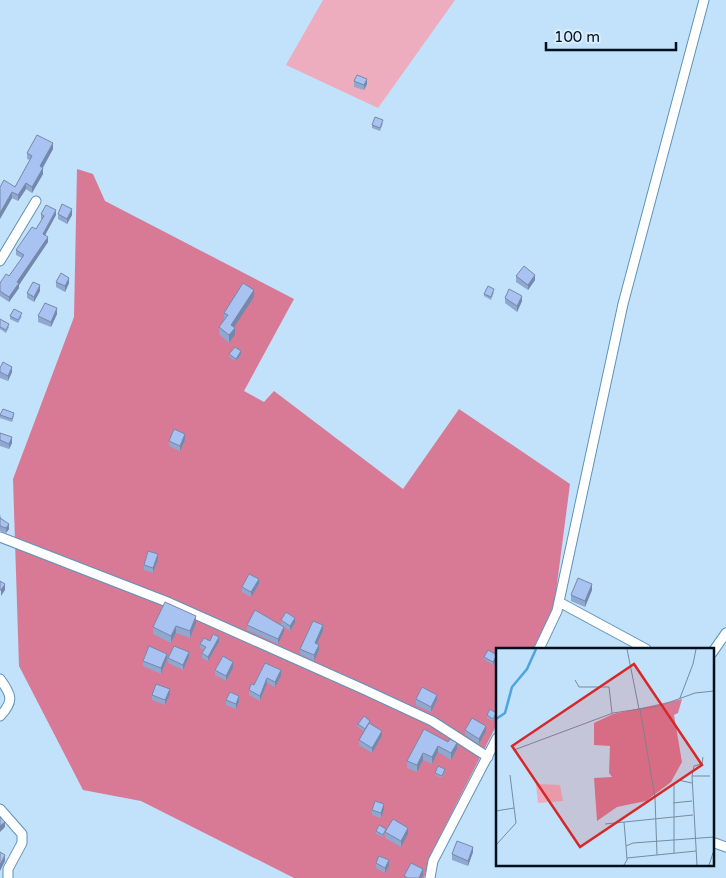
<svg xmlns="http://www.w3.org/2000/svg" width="726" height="878" viewBox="0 0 726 878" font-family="'Varela Round',sans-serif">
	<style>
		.green { fill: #edadbe }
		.forest { fill: #d87a96 }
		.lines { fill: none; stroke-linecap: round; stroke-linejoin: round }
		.minor-casing { stroke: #5f93b9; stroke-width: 11 }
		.minor { stroke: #fff; stroke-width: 9 }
		.wall { fill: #90a7cf }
		.shaded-wall { fill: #7688a9 }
		.building { fill: #a8c2f1; stroke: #7688a9 }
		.inset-river { fill: none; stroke: #4ea4df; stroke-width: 2.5 }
		.inset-road { fill: none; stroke: #748da2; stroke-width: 1 }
		.view { fill: #d62828; fill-opacity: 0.15; stroke: #d62828; stroke-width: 2.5 }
		.inset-edge { fill: none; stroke: #00101e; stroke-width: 2.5 }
	</style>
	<rect width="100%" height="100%" fill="#c2e1fa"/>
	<path class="green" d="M323,0H455L378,108L286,65Z"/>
	<path class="forest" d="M77,169L93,174L105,201L294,299L244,391L264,402L274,391L403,489L459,409L570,484L554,607L533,649H497V724L430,856L424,878H294L141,801L83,790L19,666L13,479L74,317Z"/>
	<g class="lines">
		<defs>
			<path id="minor" d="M0,261L36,201
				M0,537L170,603L363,689L432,721L488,757
				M559,602L646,649
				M539,649L557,611L623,304L704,0
				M712,653L726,633
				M0,679C11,694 15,701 0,716
				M0,809L22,834V843L8,869V878
				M712,842L726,847
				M430,878L433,861L497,738"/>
		</defs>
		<use href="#minor" class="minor-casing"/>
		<use href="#minor" class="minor"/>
	</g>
	<path class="wall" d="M354,81L367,84L364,90L354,87Z
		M383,123L380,131L372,128V125Z
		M53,149L43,168V174L32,193L26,189L18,201L12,198L0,219L15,187L30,160L27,159V153Z
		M41,214L56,215L45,235L48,242L19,285V288L9,302L0,296V283L9,276L22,258L16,255V250L36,229L42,220L41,219Z
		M58,214L72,215L67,224L58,219Z
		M516,276L535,280L528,290L516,282Z
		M56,282L69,283L65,292L56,287Z
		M40,291L34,302L27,298V293Z
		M494,292L491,300L484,296V294Z
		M254,297L234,327L235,335L229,343L219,334V327L224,320V313Z
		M505,298L522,301L517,312L505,303Z
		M57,314L51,327L38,322V316Z
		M10,316H22L18,323L10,319Z
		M0,319L9,327L6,333L0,329Z
		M229,354H241L236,361L229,357Z
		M0,368L12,372L8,381L0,378Z
		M0,415L14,416L12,422L0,418Z
		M0,433L12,443L9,449L0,446Z
		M185,440L180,451L169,446V441Z
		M0,514L1,518L9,529L6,533L0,531Z
		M158,559L153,573L144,570V565Z
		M259,584L251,597L242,592V587Z
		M592,590L585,607L571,601V595Z
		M281,620L295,623L290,631L284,627V632L278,644L247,630V625H281Z
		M196,623L190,638L176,633L171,643L153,634V627Z
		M323,631L317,644L319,650L314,661L300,654V649Z
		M210,641L219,642L208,661L202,658V653L204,650L200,648V644Z
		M189,657L183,670L168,663V658Z
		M484,657L497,658L493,665L484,659Z
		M167,659L161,674L143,666V661Z
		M265,663L281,676L275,687L267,683L260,701L249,695V690L254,685Z
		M233,668L226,681L215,675V670Z
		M170,694L165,705L152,700V695Z
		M416,699L437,700L431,712L416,705Z
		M226,700L239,702L236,709L226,705Z
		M487,715H496L493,721L487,718Z
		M370,723V724L382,736L372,753L359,745V740L364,731L358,727V724Z
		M424,729L457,749L451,760L438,752L432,764L423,760L417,772L407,768V761Z
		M465,730L486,731L479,744L465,735Z
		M445,771L442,778L435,775V773Z
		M372,810H384L381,818L372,815Z
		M376,831L386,832L408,834L401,847L385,838V832L383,837L376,834Z
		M473,852L468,866L452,860V854Z
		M376,863L389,866L385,873L376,868Z"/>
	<path class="shaded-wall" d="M367,79V84L364,90V85Z
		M53,143V149L40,172V166Z
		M43,168V174L32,193V187Z
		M26,183V189L18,201V195Z
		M12,192V198L0,219V213Z
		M72,209V215L67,224V219Z
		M56,210V215L43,239V234Z
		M48,237V242L19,285V288L9,302V297L17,282Z
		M535,275V280L528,290V285Z
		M69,278V283L65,292V286Z
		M40,285V291L34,302V297Z
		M254,290V297L231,332V325Z
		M522,296V301L517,312V306Z
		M57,308V314L51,327V322Z
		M235,328V335L229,343V335Z
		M241,351V354L236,361V359Z
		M12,367V372L8,381V376Z
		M185,434V440L180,451V446Z
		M12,437V443L9,449V444Z
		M9,524V529L6,533V528Z
		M158,554V559L153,573V568Z
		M259,579V584L251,597V592Z
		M5,584V590L1,596V590Z
		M592,584V590L585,607V601Z
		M196,616V623L190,638V631Z
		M295,618V623L290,631V626Z
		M323,625V631L315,648V643Z
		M176,626V633L171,643V636Z
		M284,627V632L278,644V639Z
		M219,637V642L208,661V657Z
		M319,645V650L314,661V655Z
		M189,652V657L183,670V665Z
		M167,654V659L161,674V668Z
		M497,655V658L493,665V662Z
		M233,662V668L226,681V676Z
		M281,670V676L275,687V682Z
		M267,678V683L260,701V696Z
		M170,689V694L165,705V700Z
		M437,695V700L431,712V707Z
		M239,696V702L236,709V704Z
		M486,726V731L479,744V739Z
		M382,731V736L372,753V748Z
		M457,743V749L451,760V753Z
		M438,746V752L432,764V757Z
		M423,753V760L417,772V765Z
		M384,804V810L381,818V813Z
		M5,822V827L0,832V826Z
		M408,828V834L401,847V841Z
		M473,847V852L468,866V861Z
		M5,855V861L0,871V865Z
		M389,860V866L385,873V868Z
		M423,869V875L421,878H419Z"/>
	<path class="building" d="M357,75L367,79L364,85L354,81Z
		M375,117L383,120L380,128L372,125Z
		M37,135L53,143L40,166L43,168L32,187L26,183L18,195L12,192L0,213V187L4,180L15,187L32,156L27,153Z
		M62,204L72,209L67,219L58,214Z
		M46,205L56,210L43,234L48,237L17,282L19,283L9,297L0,291V283L6,274L9,276L24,255L16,250L32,227L36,229L44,216L41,214Z
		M524,266L535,275L528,285L516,276Z
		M61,273L69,278L65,286L56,282Z
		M33,282L40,285L34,297L27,293Z
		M243,283L254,290L231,325L235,328L229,335L219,327L228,315L224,313Z
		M488,286L494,289L491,297L484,294Z
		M509,289L522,296L517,306L505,298Z
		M45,303L57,308L51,322L38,316Z
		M14,309L22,313L18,320L10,316Z
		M0,319L9,324L6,330L0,327Z
		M235,347L241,351L236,359L229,354Z
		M3,362L12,367L8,376L0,372V368Z
		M3,409L14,413L12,419L0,415Z
		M174,429L185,434L180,446L169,441Z
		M0,433L12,437L9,444L0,440Z
		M0,518L9,524L6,528L0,526Z
		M148,551L158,554L153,568L144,565Z
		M249,574L259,579L251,592L242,587Z
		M578,578L592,584L585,601L571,595Z
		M0,581L5,584L1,590H0Z
		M165,602L196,616L190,631L176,626L171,636L153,627Z
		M255,610L284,627L278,639L247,625Z
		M286,612L295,618L290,626L281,620Z
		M313,621L323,625L315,643L319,645L314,655L300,649Z
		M213,634L219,637L208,657L202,653L206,647L200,644L204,638L210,641Z
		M149,646L167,654L161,668L143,661Z
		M174,646L189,652L183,665L168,658Z
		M488,650L497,655L493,662L484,657Z
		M223,656L233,662L226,676L215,670Z
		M265,663L281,670L275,682L267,678L260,696L249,690L251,684L254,685Z
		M156,684L170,689L165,700L152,695Z
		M422,687L437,695L431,707L416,699Z
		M230,692L239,696L236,704L226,700Z
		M490,709L496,713L493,719L487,715Z
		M364,716L370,721L365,729L358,724Z
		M472,718L486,726L479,739L465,730Z
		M369,723L382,731L372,748L359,740Z
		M424,729L448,742L450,739L457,743L451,753L438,746L432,757L423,753L417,765L407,761Z
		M438,766L445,769L442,776L435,773Z
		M375,801L384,804L381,813L372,810Z
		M0,817L5,822L0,826Z
		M393,819L408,828L401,841L385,832Z
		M379,825L386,829L383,835L376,831Z
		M457,841L473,847L468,861L452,854Z
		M0,852L5,855L0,865Z
		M379,856L389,860L385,868L376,863Z
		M411,863L423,869L419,878H408L404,876Z"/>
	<g transform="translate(496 648)">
		<rect width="218" height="218" fill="#c2e1fa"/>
		<path d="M40,136L64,137L67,153L42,155Z" fill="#edadbe"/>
		<path d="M186,51L182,65L178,67L186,114L175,134L150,153L121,159L101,173L98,130L116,129L113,125L114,98L98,97V75L117,66Z" fill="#d87a96"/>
		<path class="inset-river" d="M0,71L9,65L16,39L31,21L40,1"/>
		<path class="inset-road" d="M131,1L143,61M79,32L83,39H113L116,65M184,50L197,16L200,1M144,61L159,150L161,207M18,102L117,65L163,58L199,45L218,43M196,128H214M177,155L196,153M0,163L18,160M128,174L130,198M109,176L197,167M0,197L20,175L14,127M178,205V137L182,132L196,135M131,210L200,203M128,217L131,212L130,198L137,195L218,189M201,217L196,128L198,118L206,116L207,109M213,217L218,202"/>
		<path class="view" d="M138,16L206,117L84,199L16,98Z"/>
		<rect width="218" height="218" class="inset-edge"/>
	</g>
	<path d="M546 42v8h130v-8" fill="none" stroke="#00101e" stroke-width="2.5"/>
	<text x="554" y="42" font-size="15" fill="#00101e" stroke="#d8edfd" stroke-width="4" paint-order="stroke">100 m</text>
</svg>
